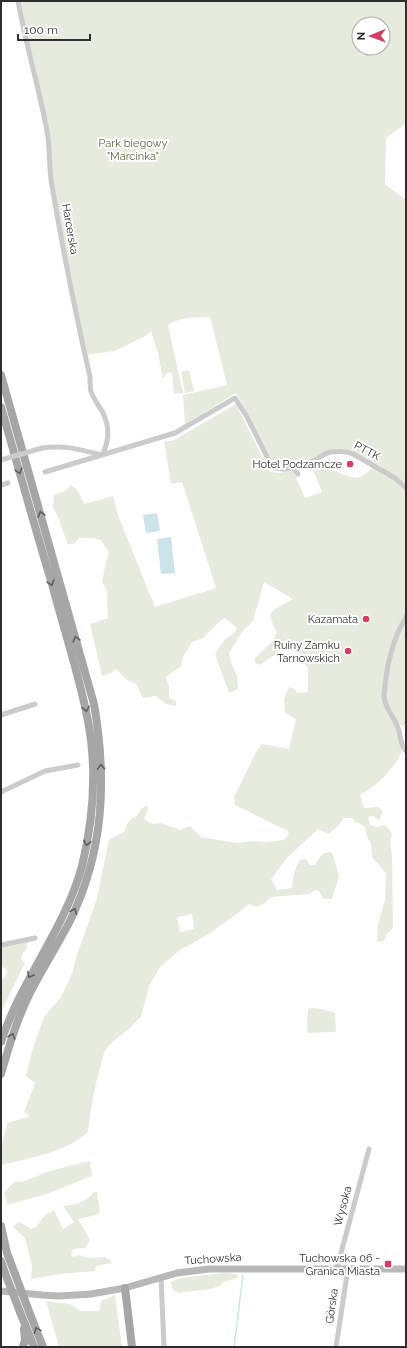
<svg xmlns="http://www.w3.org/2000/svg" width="407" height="1348" viewBox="0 0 407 1348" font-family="Raleway,sans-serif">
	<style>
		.green { fill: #e7ebdd; fill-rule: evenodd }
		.water { fill: #cbe3e9 }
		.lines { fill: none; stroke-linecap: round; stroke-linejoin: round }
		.stream { stroke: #cbe3e9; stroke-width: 1.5 }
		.minor { stroke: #cbcbcb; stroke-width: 5 }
		.secondary { stroke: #b8b8b8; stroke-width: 7 }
		.primary { stroke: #a6a6a6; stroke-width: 8 }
		.minor-bridge { stroke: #cbcbcb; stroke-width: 5 }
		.primary-bridge { stroke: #a6a6a6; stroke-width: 8 }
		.oneway { stroke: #5e5e5e }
		.poi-dot { fill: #d73e64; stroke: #fff; stroke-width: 1.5 }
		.labels { text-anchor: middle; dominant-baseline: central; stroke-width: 4; stroke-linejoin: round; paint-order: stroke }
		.park-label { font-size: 11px; fill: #59673f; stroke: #fff }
		.street-label { font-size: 11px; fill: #2e2e2e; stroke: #fff }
		.poi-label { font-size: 11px; fill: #2e2e2e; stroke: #fff; text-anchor: end }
	</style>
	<rect width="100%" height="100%" fill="#fff"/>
	<path class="green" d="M18,1H406V123L386,138L385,184L406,200V486L359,456L333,450L306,461L288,466L275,465L267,455L253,424L236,393L185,424L183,395L227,385L210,317C197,317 179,317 168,325L183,393L174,394L172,372L167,373L163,379L158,353L151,331L147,335L115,351L85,355L51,178L47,133ZM359,24H383V48H359Z
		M189,370L194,391L185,393L181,372Z
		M236,404L270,472L280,473L293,470L305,498L322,492L312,467C318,468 323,468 328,469C350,474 354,487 374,466L406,488V728L397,723L403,749C395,768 378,785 360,795L364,808L377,807L380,808L383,812L379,820L373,816L368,817L370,825L377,827L385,825L390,830L392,835L390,841L392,854L393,927L390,932L387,933L384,941L377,942L378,924L385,900L386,873L372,857L371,844L367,837L365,827L359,823L355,822L352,818H344L338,826L329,834L318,829L287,858L271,879L277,890L292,888C293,877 294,869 300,860L306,859L310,865H315L319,858L324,853L331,852L333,855L339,876L332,899H323L319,891L314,890L310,894L270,897L265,903L257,907L249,904L239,912L209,934L180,950L160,967L149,986L141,1017C136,1021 134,1024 130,1028C122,1035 111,1041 105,1051C103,1055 102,1061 101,1065C94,1088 91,1108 88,1132C65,1153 32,1157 2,1165V1145L7,1123L30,1116L24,1112L35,1083L26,1076L32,1051L44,1017L61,997L72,973L78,952L97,898L109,839L119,835L125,831L127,824L131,819L137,816L141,809L147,805L148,809L144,819L153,824L161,823L180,830L190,826L201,837L237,843L251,841L267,842L283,840L289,835L287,830C269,823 253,813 235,805L234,797L256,752L262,744L289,749L296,719L285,713L284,699L289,687L294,689L298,693L308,692V668L303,662V655L282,647L276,654L260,665L255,663V658L273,641L277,632L273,625L270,614L275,609L293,599L264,582L253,621L242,632L229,653L232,665L237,676L238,689L229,693L215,654L225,639L234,633L237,628L225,618L218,623L203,638L192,642L183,657L181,666L166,677L169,687V698L176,701V706L166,704L156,696L143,698L136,684L127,680L116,669L111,673L102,676L90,624L108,618L107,591L102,582L106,561L109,553L101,540L93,538H79L75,543L68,545L58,517L53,508L54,495L65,491L71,485L78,491L84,504L113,496L118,515L155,607L216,588L182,482L171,484L164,442L174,440ZM192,914L194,929L180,932L177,917Z
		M28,940L27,948L23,953L21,959L25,963L1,1012V981L6,975L7,970L1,966V946Z
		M312,1008L322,1009L335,1013L336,1032L307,1033L308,1009Z
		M90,1161L92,1176L47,1194L7,1205L4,1193L14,1182C28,1182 35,1176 47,1172C61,1168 75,1164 90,1161Z
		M94,1192H97L100,1212L96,1215L78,1219L90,1240L85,1248L73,1249L71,1255L73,1257L78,1255L89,1258L104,1257L110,1260L112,1263L96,1266L95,1271L60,1274L31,1279L32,1266L25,1238L13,1227L17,1223L20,1222L31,1229L36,1227L44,1216L54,1210L63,1229L74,1222L63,1206C76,1205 86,1202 94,1192Z
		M225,1273L236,1274L239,1276L235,1279L223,1282L220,1286L210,1289L178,1293L172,1289L171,1282L177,1279L187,1277Z
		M115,1295L122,1347H59L46,1301L70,1304L81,1311H99L101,1301Z"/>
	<path class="water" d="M157,513L160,531L146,533L143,515Z
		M171,537L175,573L161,574L157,539Z"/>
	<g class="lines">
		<path class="stream" d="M234,1347L243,1275"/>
		<path class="minor" d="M18,1C26,45 39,88 47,131C50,147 49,164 51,180C62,246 75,311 90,377C90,382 90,387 91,392C94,399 98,405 102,411C110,426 110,440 102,455
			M42,448C64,445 79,449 101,455
			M293,467L298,474
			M45,472L175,433L235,398L247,417L272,467C286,473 304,465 317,459C321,456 326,453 331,452C338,451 346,451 353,454L395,478L406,488
			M1,485L8,483
			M406,617C391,641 386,669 384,696C385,710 396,718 399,731C401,738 400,745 406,751
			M1,715L35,704
			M1,792L45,771L78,765
			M1,945L35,938
			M337,1268L369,1149
			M161,1277L164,1347
			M336,1347L348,1268"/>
		<path class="secondary" d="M1,1291L42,1295L59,1296L91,1294L125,1288L177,1273L209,1269H406"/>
		<path class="primary" d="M1,375L94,704C107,780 104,851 70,921C57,946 42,969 30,993C17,1019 9,1046 1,1074
			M1,407C18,466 34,525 52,584C60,614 69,644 77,674C83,696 88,717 91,740C96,782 92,825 82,866C65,929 21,980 1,1042
			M1,1226L7,1253L15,1274
			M1,1261L5,1273
			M125,1288L132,1347
			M20,1312L34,1347
			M30,1314L43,1347
			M23,1347L25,1340L24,1329"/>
		<path class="minor-bridge" d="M1,460L42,448"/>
		<path class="primary-bridge" d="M5,1273L20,1312
			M15,1274L30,1314"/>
	</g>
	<defs><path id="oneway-chevron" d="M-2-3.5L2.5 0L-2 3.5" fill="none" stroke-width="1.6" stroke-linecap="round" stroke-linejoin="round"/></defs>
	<g class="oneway">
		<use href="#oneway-chevron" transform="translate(19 471) rotate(74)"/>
		<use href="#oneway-chevron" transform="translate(41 514) rotate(-106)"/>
		<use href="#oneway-chevron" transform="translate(51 583) rotate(74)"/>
		<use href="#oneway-chevron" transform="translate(76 639) rotate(-106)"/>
		<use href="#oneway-chevron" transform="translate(86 709) rotate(79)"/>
		<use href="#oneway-chevron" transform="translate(101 767) rotate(-92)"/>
		<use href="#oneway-chevron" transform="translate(87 843) rotate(102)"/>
		<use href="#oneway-chevron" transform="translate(74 911) rotate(-67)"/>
		<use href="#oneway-chevron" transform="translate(30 975) rotate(119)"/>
		<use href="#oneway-chevron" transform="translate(12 1036) rotate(-71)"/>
		<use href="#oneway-chevron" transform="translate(37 1330) rotate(-111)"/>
	</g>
	<g class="poi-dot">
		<circle cx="350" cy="464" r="4"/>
		<circle cx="366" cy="619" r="4"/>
		<circle cx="348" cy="651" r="4"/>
		<rect x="384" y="1260" width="8" height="8" rx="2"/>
	</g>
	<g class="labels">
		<g class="park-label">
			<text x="133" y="143">Park biegowy<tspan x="133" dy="13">"Marcinka"</tspan></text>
		</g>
		<g class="street-label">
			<text transform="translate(70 229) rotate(80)">Harcerska</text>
			<text transform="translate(367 451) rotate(28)">PTTK</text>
			<text transform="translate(343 1206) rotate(-75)">Wysoka</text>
			<text transform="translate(213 1259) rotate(-4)">Tuchowska</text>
			<text transform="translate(332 1306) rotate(-82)">Górska</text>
		</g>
		<g class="poi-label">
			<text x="342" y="464">Hotel Podzamcze</text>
			<text x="358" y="619">Kazamata</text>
			<text x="340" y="645">Ruiny Zamku<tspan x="340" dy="13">Tarnowskich</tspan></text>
			<text x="380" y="1258">Tuchowska 06 -<tspan x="380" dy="13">Granica Miasta</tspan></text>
		</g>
	</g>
	<rect width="407" height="1348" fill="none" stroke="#2e2e2e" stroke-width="4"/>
	<g transform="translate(371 36) rotate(269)"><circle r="19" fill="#ffffff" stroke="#ababab"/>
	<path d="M0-3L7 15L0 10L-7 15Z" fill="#d73e64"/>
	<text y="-6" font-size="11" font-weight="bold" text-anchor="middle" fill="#2e2e2e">N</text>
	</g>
	<path d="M18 34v6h72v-6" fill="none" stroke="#2e2e2e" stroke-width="2"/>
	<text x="24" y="34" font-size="12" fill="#2e2e2e" stroke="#ffffff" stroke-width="3" paint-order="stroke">100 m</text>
</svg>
